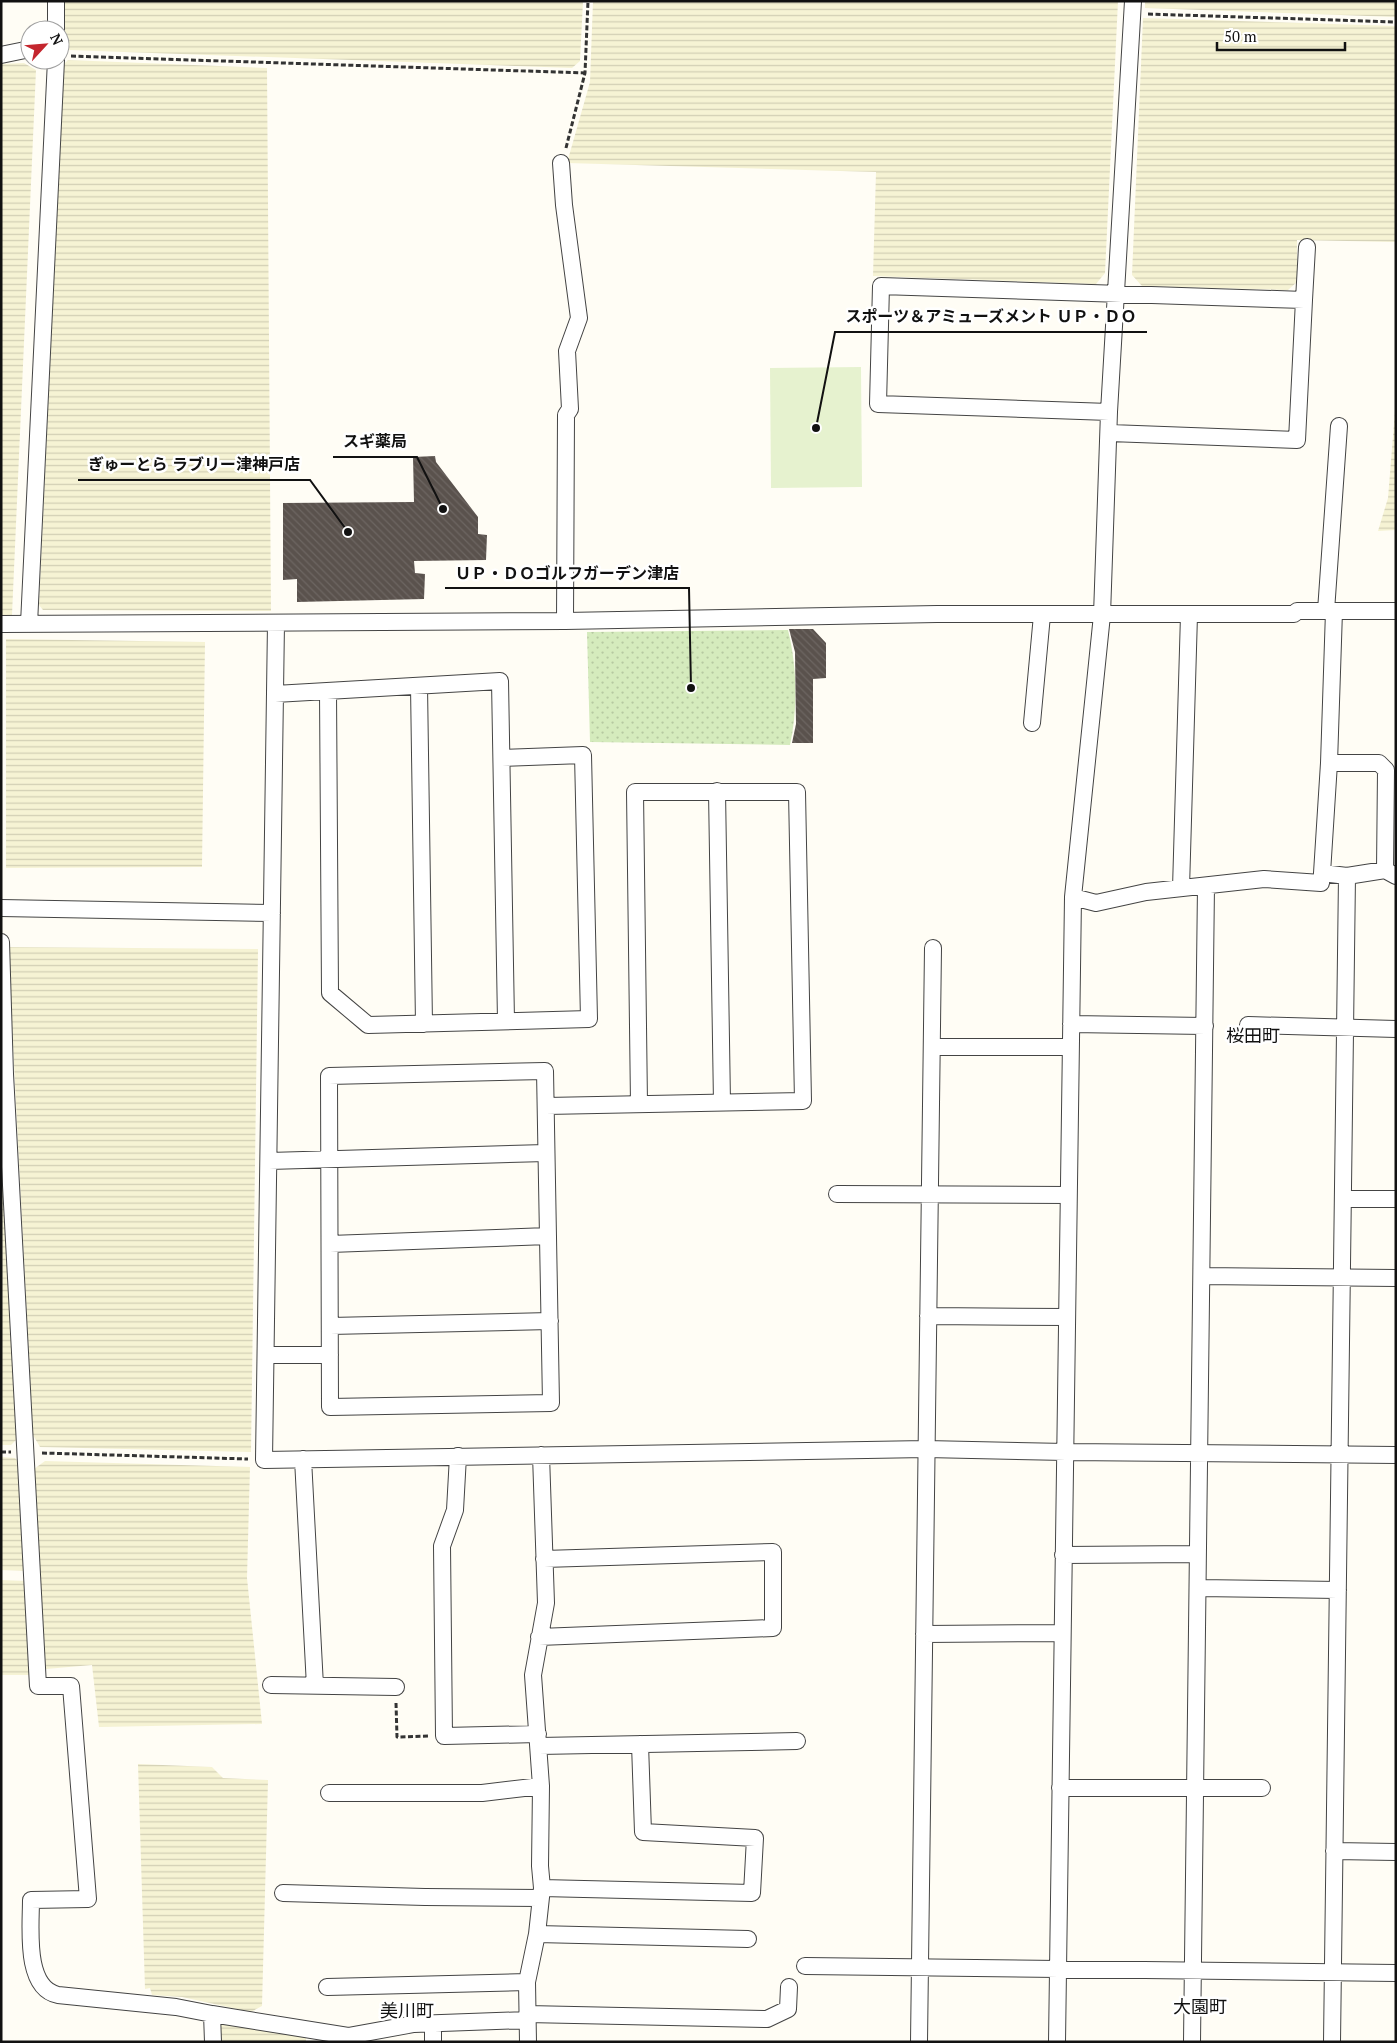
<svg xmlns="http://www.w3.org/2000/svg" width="1397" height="2043" viewBox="0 0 1397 2043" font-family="'PT Serif','Noto Sans JP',serif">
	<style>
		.farmland { fill: url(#farmland-rules) }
		.grass { fill: url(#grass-dots) }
		.pitch { fill: #e6f2cf }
		.building { fill: url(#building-back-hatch) }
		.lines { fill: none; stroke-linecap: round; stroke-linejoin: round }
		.minor-casing { stroke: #444; stroke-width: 18 }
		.path { stroke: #333; stroke-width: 3; stroke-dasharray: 5 2.5; stroke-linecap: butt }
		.minor { stroke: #fff; stroke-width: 16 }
		.labels { text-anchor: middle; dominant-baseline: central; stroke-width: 5; stroke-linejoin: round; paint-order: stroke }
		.quarter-label { font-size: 18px; fill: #111; stroke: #fff }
		.leader { fill: none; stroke: #111; stroke-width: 2 }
		.callout-dot { fill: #111; stroke: #fff; stroke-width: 2 }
		.callout-label { font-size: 16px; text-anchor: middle; font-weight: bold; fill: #111; stroke: #fff; stroke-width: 5; stroke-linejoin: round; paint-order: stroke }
	</style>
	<defs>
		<pattern id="farmland-rules" width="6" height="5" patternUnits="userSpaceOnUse" patternTransform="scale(1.25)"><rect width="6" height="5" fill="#f6f3d4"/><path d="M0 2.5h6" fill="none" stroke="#d2cfb5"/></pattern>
		<pattern id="grass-dots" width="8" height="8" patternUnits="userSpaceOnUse" patternTransform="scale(1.25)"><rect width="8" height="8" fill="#d5ebbd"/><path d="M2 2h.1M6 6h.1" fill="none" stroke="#b6c8a1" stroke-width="1.8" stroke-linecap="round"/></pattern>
		<pattern id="building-back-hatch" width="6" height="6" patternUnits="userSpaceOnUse" patternTransform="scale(1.25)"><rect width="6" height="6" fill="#5a524d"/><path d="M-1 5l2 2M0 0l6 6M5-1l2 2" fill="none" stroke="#6d6662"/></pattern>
	</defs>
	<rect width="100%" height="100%" fill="#fffdf5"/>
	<path class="farmland" d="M65,1H583L580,61L572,68L69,50L65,45Z
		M593,1H1118L1105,273L1096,284L873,276L876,172L567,163L590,82Z
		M1145,1H1396V17L1145,8Z
		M1143,18L1396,26V242L1297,240V282L1288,290L1142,286L1132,275Z
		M68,60L267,68L271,611L43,610L39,605L64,64Z
		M24,63L36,70L12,615H1V64Z
		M1396,399V530L1378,531L1388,498Z
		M6,639L205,642L202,867L6,868Z
		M8,947L258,949L251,1452L40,1447L33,1435Z
		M1,1130L19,1437L11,1445H1Z
		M1,1457L15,1458L19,1462L26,1571L1,1570Z
		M45,1461L250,1467L247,1578L262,1724L99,1727L92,1665L46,1669L34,1469Z
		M1,1580L26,1581L29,1675H1Z
		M138,1764L212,1767L223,1778L268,1780L262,2006L251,2012L182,1997L152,1995L150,1988L145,1989Z
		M220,2023L306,2036V2042H221Z"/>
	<path class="grass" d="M788,630C797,666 798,709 790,745L590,742L587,632Z"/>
	<path class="pitch" d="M861,367L862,487L771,488L770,368Z"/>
	<path class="building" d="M435,456L436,462L478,517V534L487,535L486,560L414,561L415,573L425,574L424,599L297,602V579L283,580V503L414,502L413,457Z
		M789,629H813L826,643V678L813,679V743H792L796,724L795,652Z"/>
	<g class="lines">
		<defs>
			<path id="minor" d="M56,1V30
				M1,55L30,49
				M561,163L564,205L579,318L567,351L570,409L566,415L565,621
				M1304,300L1307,247
				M1109,412L878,404L881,286L1304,300L1297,440L1110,433
				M1326,611L1339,426
				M1334,611L1329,763L1322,873L1347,876L1385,870L1396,876
				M276,623L264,1460L926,1449L1066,1452L1396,1455
				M1,624L565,621L937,614H1294L1297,611H1396
				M29,624L56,60
				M419,686L424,1024
				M328,692L330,993L368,1025L589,1019L583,755L502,758
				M275,694L500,681L506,1021
				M1032,723L1042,615
				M1329,763H1379L1386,770L1385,870
				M717,791L722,1103
				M1181,888L1189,615
				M1073,897L1096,903L1146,892L1264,879L1321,883L1322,873
				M1,908L272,913
				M1,942L5,1074L38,1686H71L88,1899L31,1900C31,1927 24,1988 58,1995L176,2007L212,2014L348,2036L414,2024L527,2020
				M1071,1024L1205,1026
				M1248,1025L1396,1029
				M932,1047H1071
				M545,1071L551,1403L330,1407L329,1076Z
				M546,1106C631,1104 717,1103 803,1101L797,792H635L639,1104
				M269,1161L546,1153
				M837,1194L1068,1195
				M1343,1199H1396
				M330,1244L548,1236
				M1202,1276L1396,1278
				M928,1316L1067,1317
				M330,1326L550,1321
				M266,1355H330
				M458,1456L455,1510L442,1546L444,1736L538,1734
				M303,1459L315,1686
				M1063,1555L1198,1554
				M1198,1588L1338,1590
				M924,1634L1062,1633
				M539,1637L773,1628V1552L544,1559
				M271,1685L396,1687
				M539,1746L797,1741
				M1060,1788H1262
				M329,1793H482L541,1786
				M1334,1851L1396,1852
				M542,1888L752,1893L755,1838L643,1832L640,1744
				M283,1893L425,1897L540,1898
				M537,1934L748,1939
				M805,1966L1396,1973
				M327,1987L527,1982
				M212,2014L213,2042
				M527,2014L767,2019L788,2009L789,1987
				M433,2042V2024
				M528,2042L527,1982L537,1934L542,1888L540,1866L541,1786L533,1675L546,1603L541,1455
				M919,2042L933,948
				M1057,2042L1073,897L1102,615L1109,412L1133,1
				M1192,2042L1206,886
				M1332,2042L1347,876"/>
		</defs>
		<use href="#minor" class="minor-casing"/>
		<path class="path" d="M1148,14L1396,22
			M71,56L585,73
			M566,148L585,73L588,1
			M1,1452H11
			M42,1453L248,1459
			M396,1703L397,1737L429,1736"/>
		<use href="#minor" class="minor"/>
	</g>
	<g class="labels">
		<g class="quarter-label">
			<text x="1253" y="1035">桜田町</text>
			<text x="1200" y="2006">大園町</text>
			<text x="407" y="2010">美川町</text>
		</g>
	</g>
	<path class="leader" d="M816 428L835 332H1147M443 509L417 457H333M348 532L310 480H78M691 688L689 588H445"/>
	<g class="callout-dot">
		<circle cx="816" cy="428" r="5"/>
		<circle cx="443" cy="509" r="5"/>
		<circle cx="348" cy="532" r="5"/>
		<circle cx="691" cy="688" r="5"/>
	</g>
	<g class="callout-label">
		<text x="991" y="322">スポーツ＆アミューズメント ＵＰ・ＤＯ</text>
		<text x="375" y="447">スギ薬局</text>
		<text x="194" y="470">ぎゅーとら ラブリー津神戸店</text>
		<text x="567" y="579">ＵＰ・ＤＯゴルフガーデン津店</text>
	</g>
	<rect width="1397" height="2043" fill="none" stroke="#111111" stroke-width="5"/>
	<g transform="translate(45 45) rotate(64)"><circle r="24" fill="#ffffff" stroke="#a0a0a0"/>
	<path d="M0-4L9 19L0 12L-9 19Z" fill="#c4262e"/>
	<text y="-8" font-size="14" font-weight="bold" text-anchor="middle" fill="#111111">N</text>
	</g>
	<path d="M1217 42v8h128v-8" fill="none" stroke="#111111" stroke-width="2.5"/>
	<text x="1224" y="42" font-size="15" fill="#111111" stroke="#ffffff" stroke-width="4" paint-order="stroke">50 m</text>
</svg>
